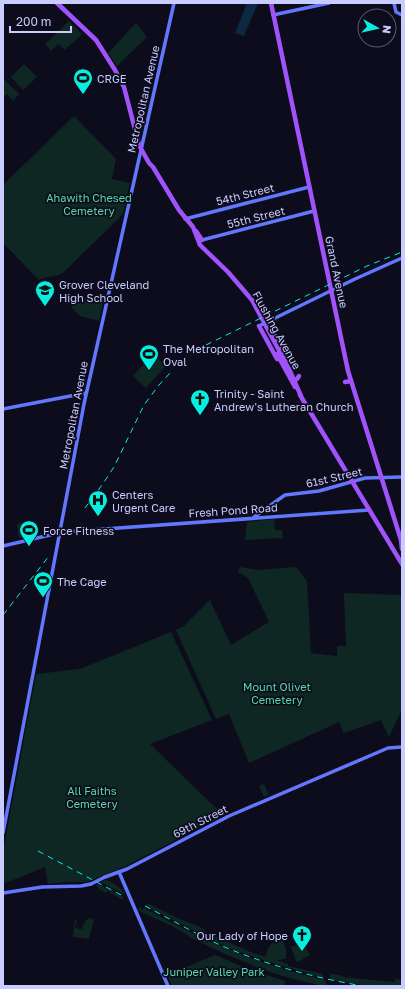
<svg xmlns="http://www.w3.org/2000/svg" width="405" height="989" viewBox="0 0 405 989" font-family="'Golos Text',sans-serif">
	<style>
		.green { fill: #0f2722 }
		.water { fill: #0c2941 }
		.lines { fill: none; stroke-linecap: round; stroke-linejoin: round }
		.secondary { stroke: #6277fc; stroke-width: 3.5 }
		.primary { stroke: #a153fb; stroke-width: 4.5 }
		.rail { stroke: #05eee0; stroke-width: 1; stroke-dasharray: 6 5; stroke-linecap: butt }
		.secondary-bridge { stroke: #6277fc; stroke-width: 3.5 }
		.labels { text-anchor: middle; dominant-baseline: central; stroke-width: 3.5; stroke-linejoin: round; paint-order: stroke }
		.poi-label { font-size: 11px; fill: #c9ccfe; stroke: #0c0c1d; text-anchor: start }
		.street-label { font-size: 11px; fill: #c9ccfe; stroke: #0c0c1d }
		.park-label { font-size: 11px; fill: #58dba5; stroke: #0c0c1d }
	</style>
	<rect width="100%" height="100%" fill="#0c0c1d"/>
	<path class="green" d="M69,21L82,34L65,50L58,44L51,51L45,44Z
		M136,23L147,37L117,66L108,53Z
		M24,64L37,77L23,90L11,77Z
		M3,78L19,94L13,101L7,94L3,97Z
		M74,116L116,159L112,179L130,183L123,214L64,272C57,278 47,275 39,280L3,243V185Z
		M80,298L103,302L99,321L80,316L71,307Z
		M153,354L166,366L146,388L133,376Z
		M274,519L275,530H282L283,538L245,540L247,522Z
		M25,522L28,536L19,538L17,524Z
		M240,567L258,570L296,567L307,581L311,653L337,656V646H346L344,593L402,595V709L389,737L381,720L344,733L339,722L249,763L229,714L216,719L176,630L184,626L210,600L231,645L269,622L248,578L238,572Z
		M171,632L212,720L150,744L223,815L126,866L87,882H68L48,884L45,867L8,882L3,883V852L36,674L80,669Z
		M264,784L269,795L264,797L259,786Z
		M105,880C112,881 122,888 125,895L101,882Z
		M98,884L123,897L122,900L108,891L105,893L102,890H100L96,885Z
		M149,904L177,918L200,927L208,933L253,953L266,957C266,948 272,941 282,939C285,946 288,952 285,959L276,960L288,964V966L322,974L324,978L269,962L229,948L145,906Z
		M141,907L142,910L144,908C201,939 260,966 325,980L327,986C320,986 313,983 306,982C265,973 227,955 189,937V936L174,927L139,911L138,909Z
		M89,918L94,919L89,939L73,937L75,919L77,920L75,927L79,929H82L83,924H85L86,920Z
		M301,943L305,946L310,955L298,962L296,961L291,947Z
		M215,955L248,969L285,981V986H172L167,975Z
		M329,973L343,976L344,977L348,978L351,975V978L395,982V979L402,980V986H367L332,980Z"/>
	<path class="water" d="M247,3H258L244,36L235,33Z"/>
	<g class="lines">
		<path class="secondary" d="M394,3L396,12L402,15
			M273,15L329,3
			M185,219L309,187
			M202,240L314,211
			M267,322L355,279L402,258
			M3,409L86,393
			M254,517L285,495L319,491L365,478L402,477
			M3,546L63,532L369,510
			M3,833L84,404L174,3
			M119,872L168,986
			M105,877L127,869L229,816L388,748L402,747
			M3,893L42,887L81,886L91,884"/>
		<path class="primary" d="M57,3L96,40L115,70L124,87L139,145L149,163L153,167L179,210L193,227L200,245L228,272L252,300L289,369L301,396
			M271,3L348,371L401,540L402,549
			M196,231L202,240
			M268,322L287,360
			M259,326L277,359
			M277,354L295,387
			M293,381L297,379L299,376
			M345,382L351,381
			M300,395L402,564"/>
		<path class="rail" d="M206,345L367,266L402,252
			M85,508L102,485L114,467L144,405L159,385L171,372
			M3,615L49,556
			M38,851L123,896
			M145,906C172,920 199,936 227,948C271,966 316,978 363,986"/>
		<path class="secondary-bridge" d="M261,325L267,322
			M91,884L105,877"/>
	</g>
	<defs>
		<symbol id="stadium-pin" viewBox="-11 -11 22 30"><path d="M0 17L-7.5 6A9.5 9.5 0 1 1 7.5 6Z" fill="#05eee0" stroke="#0c0c1d"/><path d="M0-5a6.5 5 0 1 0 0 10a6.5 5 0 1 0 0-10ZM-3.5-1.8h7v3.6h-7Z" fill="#111"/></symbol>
		<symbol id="school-pin" viewBox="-11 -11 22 30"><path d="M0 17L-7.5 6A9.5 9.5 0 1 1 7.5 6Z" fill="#05eee0" stroke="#0c0c1d"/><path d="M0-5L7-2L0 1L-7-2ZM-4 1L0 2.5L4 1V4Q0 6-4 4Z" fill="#111"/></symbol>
		<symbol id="church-pin" viewBox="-11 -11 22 30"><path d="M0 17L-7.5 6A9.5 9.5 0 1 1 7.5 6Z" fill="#05eee0" stroke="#0c0c1d"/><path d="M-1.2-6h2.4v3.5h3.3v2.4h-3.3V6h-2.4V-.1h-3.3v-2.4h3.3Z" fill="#111"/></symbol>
		<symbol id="hospital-pin" viewBox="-11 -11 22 30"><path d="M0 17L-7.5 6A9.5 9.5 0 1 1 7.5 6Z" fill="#05eee0" stroke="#0c0c1d"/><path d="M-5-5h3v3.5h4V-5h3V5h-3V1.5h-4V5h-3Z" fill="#111"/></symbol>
	</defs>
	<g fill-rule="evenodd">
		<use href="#stadium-pin" x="72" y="67" width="22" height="30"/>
		<use href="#school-pin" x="34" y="279" width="22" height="30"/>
		<use href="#stadium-pin" x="138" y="343" width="22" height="30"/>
		<use href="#church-pin" x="189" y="388" width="22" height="30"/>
		<use href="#hospital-pin" x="87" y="489" width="22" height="30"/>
		<use href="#stadium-pin" x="18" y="519" width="22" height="30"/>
		<use href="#stadium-pin" x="32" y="570" width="22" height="30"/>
		<use href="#church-pin" x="291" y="924" width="22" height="30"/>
	</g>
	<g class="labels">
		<g class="poi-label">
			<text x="97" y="78">CRGE</text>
			<text x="59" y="284">Grover Cleveland<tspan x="59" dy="13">High School</tspan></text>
			<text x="163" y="348">The Metropolitan<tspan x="163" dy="13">Oval</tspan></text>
			<text x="214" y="393">Trinity - Saint<tspan x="214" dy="13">Andrew's Lutheran Church</tspan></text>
			<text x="112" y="494">Centers<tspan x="112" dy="13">Urgent Care</tspan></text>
			<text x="43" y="530">Force Fitness</text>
			<text x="57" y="581">The Cage</text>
			<text x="288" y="935" text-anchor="end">Our Lady of Hope</text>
		</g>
		<g class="street-label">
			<text transform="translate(143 99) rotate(-77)">Metropolitan Avenue</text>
			<text transform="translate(245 194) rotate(-14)">54th Street</text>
			<text transform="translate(256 217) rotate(-14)">55th Street</text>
			<text transform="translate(337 272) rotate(78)">Grand Avenue</text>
			<text transform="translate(277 330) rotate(61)">Flushing Avenue</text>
			<text transform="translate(73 415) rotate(-79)">Metropolitan Avenue</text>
			<text transform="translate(334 477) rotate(-13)">61st Street</text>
			<text transform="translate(233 510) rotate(-4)">Fresh Pond Road</text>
			<text transform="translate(200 821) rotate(-27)">69th Street</text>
		</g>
		<g class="park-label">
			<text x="89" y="197">Ahawith Chesed<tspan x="89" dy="13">Cemetery</tspan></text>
			<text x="277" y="686">Mount Olivet<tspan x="277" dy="13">Cemetery</tspan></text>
			<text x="92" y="790">All Faiths<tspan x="92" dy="13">Cemetery</tspan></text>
			<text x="214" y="971">Juniper Valley Park</text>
		</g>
	</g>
	<rect width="405" height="989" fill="none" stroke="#c9ccfe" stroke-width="8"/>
	<g transform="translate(377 28) rotate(98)"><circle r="19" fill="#0c0c1d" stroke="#585977"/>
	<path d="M0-3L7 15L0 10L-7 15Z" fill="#05eee0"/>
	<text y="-6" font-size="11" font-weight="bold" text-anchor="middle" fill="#c9ccfe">N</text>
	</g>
	<path d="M10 26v6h61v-6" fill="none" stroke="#c9ccfe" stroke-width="2"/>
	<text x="16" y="26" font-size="12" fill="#c9ccfe" stroke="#0c0c1d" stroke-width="3" paint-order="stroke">200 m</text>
</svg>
